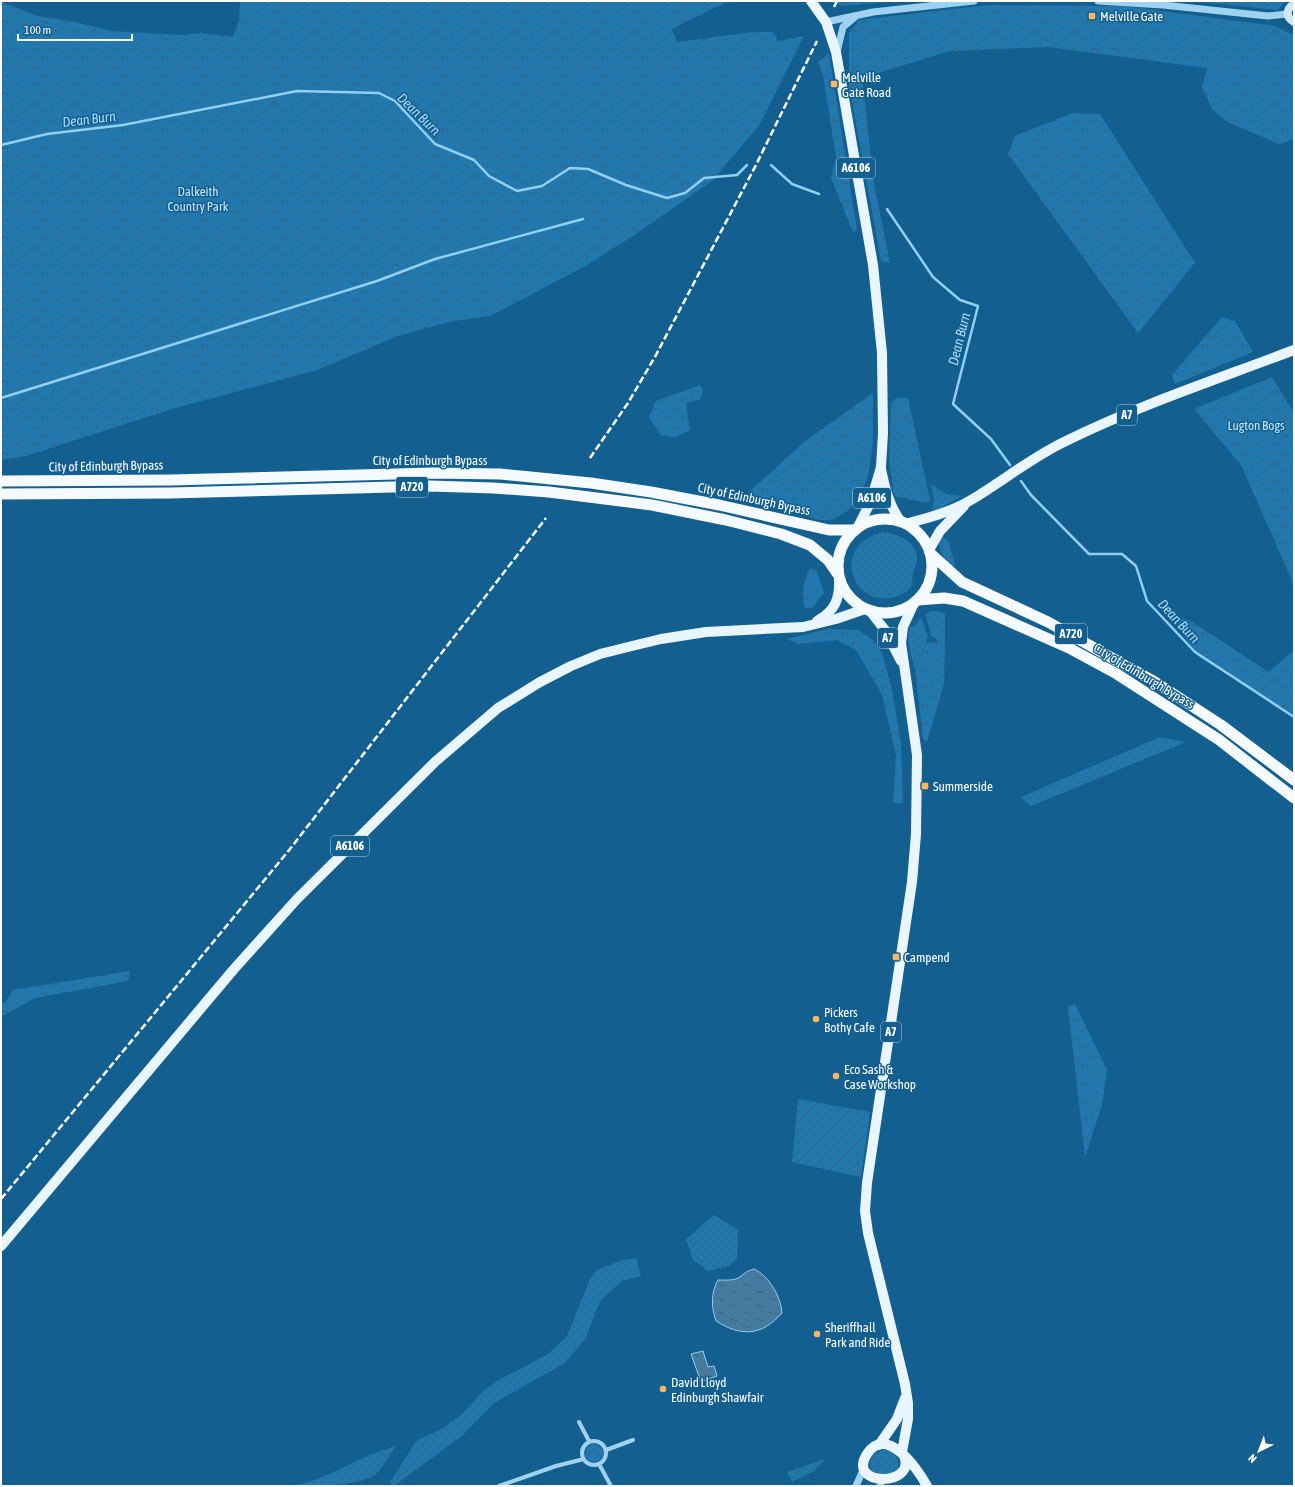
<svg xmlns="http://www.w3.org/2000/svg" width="1295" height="1487" viewBox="0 0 1295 1487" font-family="'Asap Condensed',sans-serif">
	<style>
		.grass { fill: url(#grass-dots) }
		.forest { fill: url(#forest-crowns) }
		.garden { fill: url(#garden-furrows) }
		.water { fill: url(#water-ripples); stroke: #90d0f5 }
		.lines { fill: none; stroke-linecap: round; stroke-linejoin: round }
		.stream { stroke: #90d0f5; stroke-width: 2.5 }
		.minor { stroke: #9fd2f1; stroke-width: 4 }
		.tertiary { stroke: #9fd2f1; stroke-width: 7 }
		.secondary { stroke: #cde9fc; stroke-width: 8 }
		.primary { stroke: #e9f5ff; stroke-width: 10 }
		.trunk { stroke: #f4faff; stroke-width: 11 }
		.rail { stroke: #fff; stroke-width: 2.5; stroke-dasharray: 7 3; stroke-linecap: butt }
		.poi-dot { fill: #ffb65f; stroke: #135f90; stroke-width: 1.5 }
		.labels { text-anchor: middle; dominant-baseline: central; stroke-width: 3; stroke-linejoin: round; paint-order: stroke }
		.shield { fill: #135f90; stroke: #b8cfde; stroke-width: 1 }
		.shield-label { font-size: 12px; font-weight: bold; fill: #fff }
		.poi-label { font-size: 13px; fill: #fff; stroke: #135f90; text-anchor: start }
		.park-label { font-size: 13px; fill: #c6e8fc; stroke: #135f90 }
		.street-label { font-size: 13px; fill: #fff; stroke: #135f90 }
		.water-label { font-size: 14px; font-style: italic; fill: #abdbf8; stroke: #135f90 }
	</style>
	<defs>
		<pattern id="grass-dots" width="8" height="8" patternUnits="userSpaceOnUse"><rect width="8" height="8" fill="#2278ad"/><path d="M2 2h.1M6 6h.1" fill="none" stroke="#37627c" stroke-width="1.8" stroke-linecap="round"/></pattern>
		<pattern id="forest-crowns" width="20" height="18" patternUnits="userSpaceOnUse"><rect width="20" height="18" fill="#2278ad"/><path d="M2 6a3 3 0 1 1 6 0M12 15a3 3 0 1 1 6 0" fill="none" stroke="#37627c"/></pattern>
		<pattern id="garden-furrows" width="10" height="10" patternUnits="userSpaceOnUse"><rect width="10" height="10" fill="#2278ad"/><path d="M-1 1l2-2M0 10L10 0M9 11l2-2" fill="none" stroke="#37627c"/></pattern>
		<pattern id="water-ripples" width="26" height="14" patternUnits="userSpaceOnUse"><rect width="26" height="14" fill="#457b9e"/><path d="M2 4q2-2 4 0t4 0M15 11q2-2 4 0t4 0" fill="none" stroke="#486475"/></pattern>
	</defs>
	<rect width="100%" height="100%" fill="#135f90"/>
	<path class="grass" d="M896,398H908L930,500L927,503L894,496L889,460L891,404Z
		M873,441C870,468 867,501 841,515C837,517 833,520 829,520C813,522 796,511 783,504L823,512L857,486L860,452Z
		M931,484L946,494L962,496L932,513L934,499Z
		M884,532C897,534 918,542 917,559C917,563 914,569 913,574C912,578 913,585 910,588C894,605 862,601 854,578C845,554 862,536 884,532Z
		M941,536L948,541L955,564L952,568C945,559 935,548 941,536Z
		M931,611L945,613V641L937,642L936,638L932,637L925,614Z
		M921,617L928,637L915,669C911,654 906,642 910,627H914Z
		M1160,737L1186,742L1031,806L1021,797Z
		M714,1215L738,1230L737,1258L729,1266L708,1271L693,1260L686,1239Z
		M636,1258L641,1276L622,1281L600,1301L585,1339L565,1363L494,1403L463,1435L394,1486L390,1482L417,1440L442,1429L461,1415L481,1393L499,1380L548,1354L567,1336L590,1279L597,1270L620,1261Z
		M585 1453a9 9 0 1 1 18 0a9 9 0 1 1-18 0Z
		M396,1446C390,1455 384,1466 376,1474C359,1487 313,1486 289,1486C327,1482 359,1455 396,1446Z
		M883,1450C894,1450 900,1458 898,1469L888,1478L872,1472C868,1461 872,1453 883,1450Z"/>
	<path class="forest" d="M240,1H732L714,8L672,29L677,42L752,32H773L778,41L804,36L760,124L712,181L633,236L584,267L490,316L448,322L398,336L317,370L172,409L26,456L1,460V2L37,16L75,22L111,31L181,35L201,33L233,37L239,21Z
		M828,1H896L843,6Z
		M1191,1H1285L1278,10Z
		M988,5L1123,6L1275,26L1294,35V139L1280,144L1229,123L1212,109L1202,87L1207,68L1048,47L950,51L862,78L874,184L890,263L881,261L849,85V33L859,20Z
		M829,53L857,230L853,232L831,178L836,157L823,75L818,62Z
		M1073,113L1100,114L1195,263L1138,333L1008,154L1015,136Z
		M1222,317L1235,321L1253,352L1175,384L1172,375Z
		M1272,377L1294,413V585L1241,465L1194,409Z
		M700,385L703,390L701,399L686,403L690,430L676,437L661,436L649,417L656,401Z
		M873,393V441L860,452L857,486L842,502L823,512L746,495L804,442Z
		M900,405L906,406L926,494L921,500L915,497L898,415Z
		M810,569L816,570L824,593L812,608H805C801,598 804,578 810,569Z
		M1169,615L1189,620L1269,672L1294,650V715L1200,658Z
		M828,629L858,630L873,640L882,653L892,689L901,744L903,803H893L896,755L882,695L856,650L837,640L798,644L787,639Z
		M945,641L944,684L927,742L923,738L915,669L926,643Z
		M130,971L128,981L35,998L1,1017V1002L5,1003L13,990Z
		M1075,1004L1107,1070L1102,1105L1085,1157L1068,1007Z"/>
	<path class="garden" d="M798,1099L870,1112L861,1177L792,1162Z
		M825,1459L814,1471L792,1482L787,1472Z"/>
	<path class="water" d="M754,1269C769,1276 781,1297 782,1313C762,1336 741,1337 716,1321C711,1307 711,1292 718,1280C725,1280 734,1281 740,1277C746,1272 747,1271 754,1269Z
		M703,1351L708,1367L714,1366L717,1376L701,1382L691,1354Z"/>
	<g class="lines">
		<path class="stream" d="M1,145L47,134L123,125L297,91L379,93L395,101L435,144L474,160L489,176L517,191L542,186L570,168L588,169L626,185L667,198L685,193L704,178L737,175L747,165
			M771,165L792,184L819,194
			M887,209L933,277L960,300L978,306L953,404L991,439L1010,465
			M1,398L377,281L435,259L583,219
			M1021,481L1031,495L1089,554H1122L1136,566L1147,601L1195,652L1294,717"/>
		<path class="minor" d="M579,1422L589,1441
			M582 1453a12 12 0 1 1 24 0a12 12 0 1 1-24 0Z
			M606,1450L633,1440
			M599,1464L611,1486
			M499,1486L556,1466L584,1459"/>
		<path class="tertiary" d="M1098,1L1163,5L1268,16L1287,14
			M826,22L873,12L974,1
			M837,52L843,27L855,17
			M856,1486L864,1468
			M880,1486H881"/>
		<path class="secondary" d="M1294,4C1286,9 1285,17 1294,22"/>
		<path class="primary" d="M811,1L826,22L836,52L873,265L882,353L883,433L881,467L871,501L858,527
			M881,469C885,489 889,505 901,522
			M905,524C928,518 951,512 971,500C1003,481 1032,457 1066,441C1139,405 1218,379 1294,350
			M929,550L940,531L964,506
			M870,611L885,630L901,661
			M817,621C835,611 840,599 839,579
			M1,1246L234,969L297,899L436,761L498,708L540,682L571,666L600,654L632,646L661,639L706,632L803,627L836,619L865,609
			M879,1445L897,1419L905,1398
			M902,1452L908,1419V1403L905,1384L868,1233L865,1211L867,1183L912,882L916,834L917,755L901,643L903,627L914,603
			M904,1456C917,1487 846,1487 867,1454C886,1424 918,1469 927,1486"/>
		<path class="trunk" d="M1,481L171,480L433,473L500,474L591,483L651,492L719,505L829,530H855
			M1,494L170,493L430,486L493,488L549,492L652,505L726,520L781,534L810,545L828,560L839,576
			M838 566a47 47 0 1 1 94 0a47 47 0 1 1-94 0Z
			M930,553L962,582L1048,622L1155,682L1221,725L1294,780
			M918,600L944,598L963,601L1069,648L1117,674L1218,739L1294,798"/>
		<path class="rail" d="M834,7L837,1
			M590,458L628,403L656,355L756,165L817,41
			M1,1199L290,849L546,518"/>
	</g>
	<g class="poi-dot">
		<rect x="1088" y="12" width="8" height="8" rx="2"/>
		<rect x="830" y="80" width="8" height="8" rx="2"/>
		<rect x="921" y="782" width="8" height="8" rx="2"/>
		<rect x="892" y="953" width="8" height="8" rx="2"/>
		<circle cx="816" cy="1019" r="4"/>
		<circle cx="836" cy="1076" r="4"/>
		<circle cx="817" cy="1334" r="4"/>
		<circle cx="663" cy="1389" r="4"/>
	</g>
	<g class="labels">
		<g class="shield">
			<rect x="837" y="158" width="38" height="20" rx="3"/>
			<rect x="1117" y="405" width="20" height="20" rx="3"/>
			<rect x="396" y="477" width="32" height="20" rx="3"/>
			<rect x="853" y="488" width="38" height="20" rx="3"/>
			<rect x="1055" y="624" width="32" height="20" rx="3"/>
			<rect x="878" y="628" width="20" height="20" rx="3"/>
			<rect x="331" y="836" width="38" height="20" rx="3"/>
			<rect x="881" y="1022" width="20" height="20" rx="3"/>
		</g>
		<g class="shield-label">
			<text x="856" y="168">A6106</text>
			<text x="1127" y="415">A7</text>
			<text x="412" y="487">A720</text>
			<text x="872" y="498">A6106</text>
			<text x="1071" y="634">A720</text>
			<text x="888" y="638">A7</text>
			<text x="350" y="846">A6106</text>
			<text x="891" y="1032">A7</text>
		</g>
		<g class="poi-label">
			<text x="1100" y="16">Melville Gate</text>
			<text x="842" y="77">Melville<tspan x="842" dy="15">Gate Road</tspan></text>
			<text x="933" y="786">Summerside</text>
			<text x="904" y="957">Campend</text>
			<text x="824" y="1012">Pickers<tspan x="824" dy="15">Bothy Cafe</tspan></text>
			<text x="844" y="1069">Eco Sash &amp;<tspan x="844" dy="15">Case Workshop</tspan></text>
			<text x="825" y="1327">Sheriffhall<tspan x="825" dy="15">Park and Ride</tspan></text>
			<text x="671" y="1382">David Lloyd<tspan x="671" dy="15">Edinburgh Shawfair</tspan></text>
		</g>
		<g class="park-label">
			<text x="198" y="191">Dalkeith<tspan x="198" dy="15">Country Park</tspan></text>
			<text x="1256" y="425">Lugton Bogs</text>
		</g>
		<g class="street-label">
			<text x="430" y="460">City of Edinburgh Bypass</text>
			<text transform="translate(106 466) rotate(-1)">City of Edinburgh Bypass</text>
			<text transform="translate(754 499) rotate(12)">City of Edinburgh Bypass</text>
			<text transform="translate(1144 676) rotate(31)">City of Edinburgh Bypass</text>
		</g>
		<g class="water-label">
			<text transform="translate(419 114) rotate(44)">Dean Burn</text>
			<text transform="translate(89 119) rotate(-7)">Dean Burn</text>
			<text transform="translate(959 339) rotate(-76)">Dean Burn</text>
			<text transform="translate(1179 621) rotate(47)">Dean Burn</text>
		</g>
	</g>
	<rect width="1295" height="1487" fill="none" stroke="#ffffff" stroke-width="4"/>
	<g transform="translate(1259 1451) rotate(222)" stroke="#135f90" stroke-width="3" paint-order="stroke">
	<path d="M0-3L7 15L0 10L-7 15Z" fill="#ffffff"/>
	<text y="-6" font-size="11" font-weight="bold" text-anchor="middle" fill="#ffffff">N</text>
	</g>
	<path d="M18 34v6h114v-6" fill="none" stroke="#ffffff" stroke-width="2"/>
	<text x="24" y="34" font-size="12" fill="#ffffff" stroke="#135f90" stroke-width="3" paint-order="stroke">100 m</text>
</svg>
